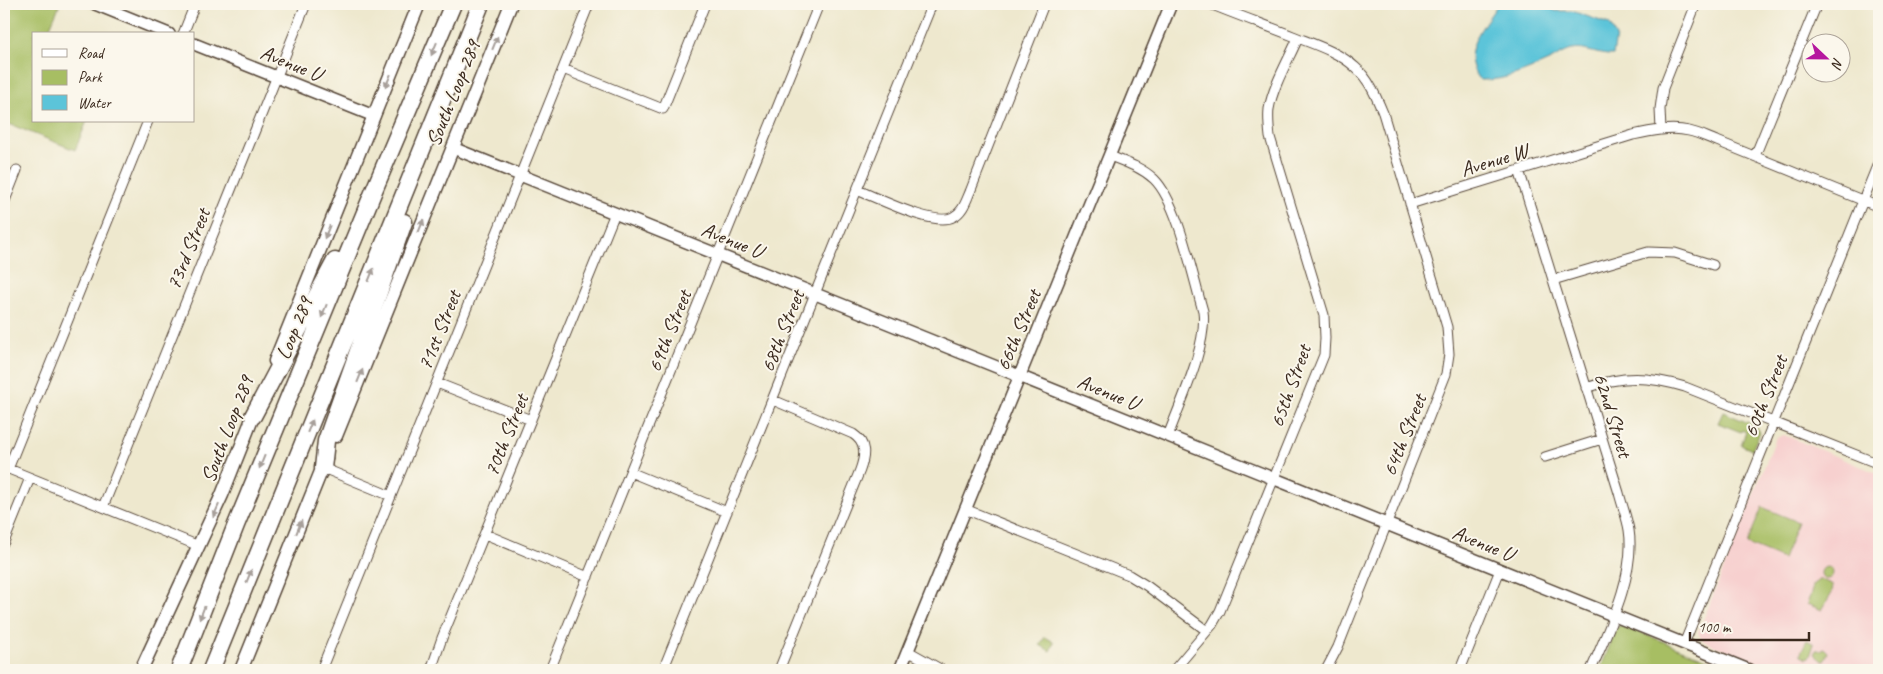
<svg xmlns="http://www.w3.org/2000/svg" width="1883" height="674" viewBox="0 0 1883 674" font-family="Caveat,sans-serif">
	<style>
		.built { fill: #f7d0cf }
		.green { fill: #a7be63; stroke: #717440 }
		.water { fill: #5cc4d9; stroke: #4c777c }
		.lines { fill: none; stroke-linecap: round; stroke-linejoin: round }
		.stream { stroke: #5cc4d9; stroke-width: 2.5 }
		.minor-casing { stroke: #564638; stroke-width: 11 }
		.tertiary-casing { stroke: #564638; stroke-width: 14 }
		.secondary-casing { stroke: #564638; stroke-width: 15 }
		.motorway-casing { stroke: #564638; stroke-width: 19 }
		.minor { stroke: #fff; stroke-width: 9 }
		.tertiary { stroke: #fff; stroke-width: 11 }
		.secondary { stroke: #fff; stroke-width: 12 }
		.motorway { stroke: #fff; stroke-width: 16 }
		.oneway { fill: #a79f9a }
		.labels { text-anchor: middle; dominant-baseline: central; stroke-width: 4; stroke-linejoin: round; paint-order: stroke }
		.street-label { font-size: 21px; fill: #3b2a1e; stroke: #fbf7ec }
	</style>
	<rect width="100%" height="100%" fill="#fbf7ec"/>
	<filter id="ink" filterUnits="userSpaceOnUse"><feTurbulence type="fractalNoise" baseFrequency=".02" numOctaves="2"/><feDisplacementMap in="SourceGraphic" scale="10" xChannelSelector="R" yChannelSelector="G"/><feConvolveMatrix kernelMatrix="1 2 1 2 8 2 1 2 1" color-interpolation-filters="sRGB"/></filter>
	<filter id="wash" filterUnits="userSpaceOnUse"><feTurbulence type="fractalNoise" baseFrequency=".0096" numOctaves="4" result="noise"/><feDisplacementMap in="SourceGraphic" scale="20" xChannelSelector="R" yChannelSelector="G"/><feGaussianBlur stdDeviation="1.12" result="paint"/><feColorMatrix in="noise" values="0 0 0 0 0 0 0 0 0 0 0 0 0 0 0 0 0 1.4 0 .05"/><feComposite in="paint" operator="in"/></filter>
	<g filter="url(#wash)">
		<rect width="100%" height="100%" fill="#eee8ce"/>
		<path class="built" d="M1784,435L1879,474V670H1774L1703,641L1698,633L1776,438Z"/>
		<path class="green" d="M4,4H60L47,34H34V121H87L75,150L4,122Z
			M1723,412L1756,426L1760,432L1752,450L1741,445L1746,432L1742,430L1741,432L1718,423Z
			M1762,507L1798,522L1783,559L1747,544Z
			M1821 573a6 6 0 1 1 12 0a6 6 0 1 1-12 0Z
			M1820,579L1833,585L1832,593L1822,610L1807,604L1812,590V585Z
			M1622,625L1734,670H1600L1617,627Z
			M1045,637L1054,642L1050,651L1040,645Z
			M1807,640L1814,644L1810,656L1808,658L1801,655V652Z
			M1824,648L1828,652L1825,659L1822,661L1814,654L1816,650H1821Z"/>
		<path class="water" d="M1498,4H1539L1556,11H1572L1609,24L1616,36L1613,55C1598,56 1585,47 1572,50C1564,51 1557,57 1551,60C1528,70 1506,81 1480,80C1458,53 1483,27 1498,4Z"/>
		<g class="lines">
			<path class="stream" d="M1730,670V669"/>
		</g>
	</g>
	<g filter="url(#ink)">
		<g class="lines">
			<defs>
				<path id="minor" d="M1210,4C1237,15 1265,25 1293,36C1313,44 1339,52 1355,67C1369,79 1376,96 1383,113L1447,327L1449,354L1446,374L1338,647L1326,670
					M183,34L195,4
					M563,69L663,109L705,4
					M1661,130L1660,109L1663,88L1696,4
					M1110,156C1125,162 1141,167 1154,179C1178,202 1193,278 1203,311C1208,345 1180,403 1168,436
					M1755,156L1817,4
					M1519,170L1619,493C1622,505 1627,518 1629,530C1636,575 1608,630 1591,670
					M857,190C878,198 934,227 953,217C963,212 966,201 970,192L1044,4
					M4,203L17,170
					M1410,204L1633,135C1651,131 1671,127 1689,131C1699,133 1708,138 1717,141L1879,207
					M1553,280L1648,252L1675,253L1713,265
					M437,383L531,420
					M1586,388C1623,375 1648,376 1685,387L1879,464
					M773,400L853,434C867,443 865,456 860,470L779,670
					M1545,457L1602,439
					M4,467L199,546
					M323,468L391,496
					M8,469L148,121
					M630,472L727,512
					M103,507L306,4
					M965,509L1129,575L1147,586L1207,631
					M485,534L588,577
					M4,542L30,478
					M1684,644L1879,161
					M908,651L942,670
					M321,670L589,4
					M431,670L442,638L615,213
					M550,670L819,4
					M663,670L932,4
					M1174,670L1212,625L1220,611L1324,355L1325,338L1324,315L1270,137C1269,128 1268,118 1269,109C1273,86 1289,59 1298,38
					M1460,670L1500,570"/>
				<path id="tertiary" d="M95,4L169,34
					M194,44L374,116
					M453,148L1749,670
					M900,670L1171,4"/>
				<path id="secondary" d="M275,361L419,4
					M336,436L511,4
					M141,670L222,495L256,409
					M241,670L326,459"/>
				<path id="motorway" d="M253,416L335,261
					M323,468L326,441L404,222
					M179,670L236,525L375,188L453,4
					M211,670L481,4"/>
			</defs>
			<use href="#minor" class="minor-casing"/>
			<use href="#tertiary" class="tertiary-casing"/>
			<use href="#secondary" class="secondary-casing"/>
			<use href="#motorway" class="motorway-casing"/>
			<use href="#minor" class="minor"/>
			<use href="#tertiary" class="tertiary"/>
			<use href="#secondary" class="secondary"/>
			<use href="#motorway" class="motorway"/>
		</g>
		<defs><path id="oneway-solid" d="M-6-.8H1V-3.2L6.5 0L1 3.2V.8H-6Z" transform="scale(1.25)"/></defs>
		<g class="oneway">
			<use href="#oneway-solid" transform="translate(495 43) rotate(-68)"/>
			<use href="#oneway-solid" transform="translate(434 49) rotate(113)"/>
			<use href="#oneway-solid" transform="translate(388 81) rotate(112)"/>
			<use href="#oneway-solid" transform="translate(421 226) rotate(-68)"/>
			<use href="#oneway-solid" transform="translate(327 232) rotate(112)"/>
			<use href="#oneway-solid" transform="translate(371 275) rotate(-68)"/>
			<use href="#oneway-solid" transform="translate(324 311) rotate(112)"/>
			<use href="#oneway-solid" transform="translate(360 376) rotate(-68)"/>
			<use href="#oneway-solid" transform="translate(310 426) rotate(-68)"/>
			<use href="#oneway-solid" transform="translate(262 462) rotate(112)"/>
			<use href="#oneway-solid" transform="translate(216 511) rotate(114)"/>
			<use href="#oneway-solid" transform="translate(299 527) rotate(-68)"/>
			<use href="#oneway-solid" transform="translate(249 576) rotate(-68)"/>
			<use href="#oneway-solid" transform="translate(202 613) rotate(111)"/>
		</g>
	</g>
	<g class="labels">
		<g class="street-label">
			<text transform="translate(291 63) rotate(22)">Avenue U</text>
			<text transform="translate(453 93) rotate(-68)">South Loop 289</text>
			<text transform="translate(1494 160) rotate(-17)">Avenue W</text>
			<text transform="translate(732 240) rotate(22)">Avenue U</text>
			<text transform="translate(188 249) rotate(-68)">73rd Street</text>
			<text transform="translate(294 328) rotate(-68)">Loop 289</text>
			<text transform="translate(439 330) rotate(-68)">71st Street</text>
			<text transform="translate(1018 330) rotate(-67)">66th Street</text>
			<text transform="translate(669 331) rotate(-68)">69th Street</text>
			<text transform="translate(782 331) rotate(-68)">68th Street</text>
			<text transform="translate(1290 386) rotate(-70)">65th Street</text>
			<text transform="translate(1108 392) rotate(22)">Avenue U</text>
			<text transform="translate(1765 396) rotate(-68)">60th Street</text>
			<text transform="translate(1613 415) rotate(73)">62nd Street</text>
			<text transform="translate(227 429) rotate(-69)">South Loop 289</text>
			<text transform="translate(506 435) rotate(-68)">70th Street</text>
			<text transform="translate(1404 435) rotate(-68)">64th Street</text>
			<text transform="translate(1483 543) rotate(22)">Avenue U</text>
		</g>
	</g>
	<rect width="1883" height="674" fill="none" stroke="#fbf7ec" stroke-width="20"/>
	<rect x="32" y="32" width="162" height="90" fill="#fbf7ec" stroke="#aea59a"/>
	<rect x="42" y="49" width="25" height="8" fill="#ffffff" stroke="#aea59a"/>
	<text x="78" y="58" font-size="15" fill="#3b2a1e">Road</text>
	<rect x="42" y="70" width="25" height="15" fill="#a7be63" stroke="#aea59a"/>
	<text x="78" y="82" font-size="15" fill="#3b2a1e">Park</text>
	<rect x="42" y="95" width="25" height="15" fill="#5cc4d9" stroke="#aea59a"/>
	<text x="78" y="108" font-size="15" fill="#3b2a1e">Water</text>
	<g transform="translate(1826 58) rotate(112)"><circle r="24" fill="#fbf7ec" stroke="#aea59a"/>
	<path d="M0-4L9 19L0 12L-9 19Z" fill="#b5179e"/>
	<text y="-8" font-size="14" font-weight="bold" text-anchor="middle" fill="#3b2a1e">N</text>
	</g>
	<path d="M1690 632v8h119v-8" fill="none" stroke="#3b2a1e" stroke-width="2.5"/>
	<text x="1698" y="632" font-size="15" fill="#3b2a1e" stroke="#fbf7ec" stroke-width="4" paint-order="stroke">100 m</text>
</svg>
